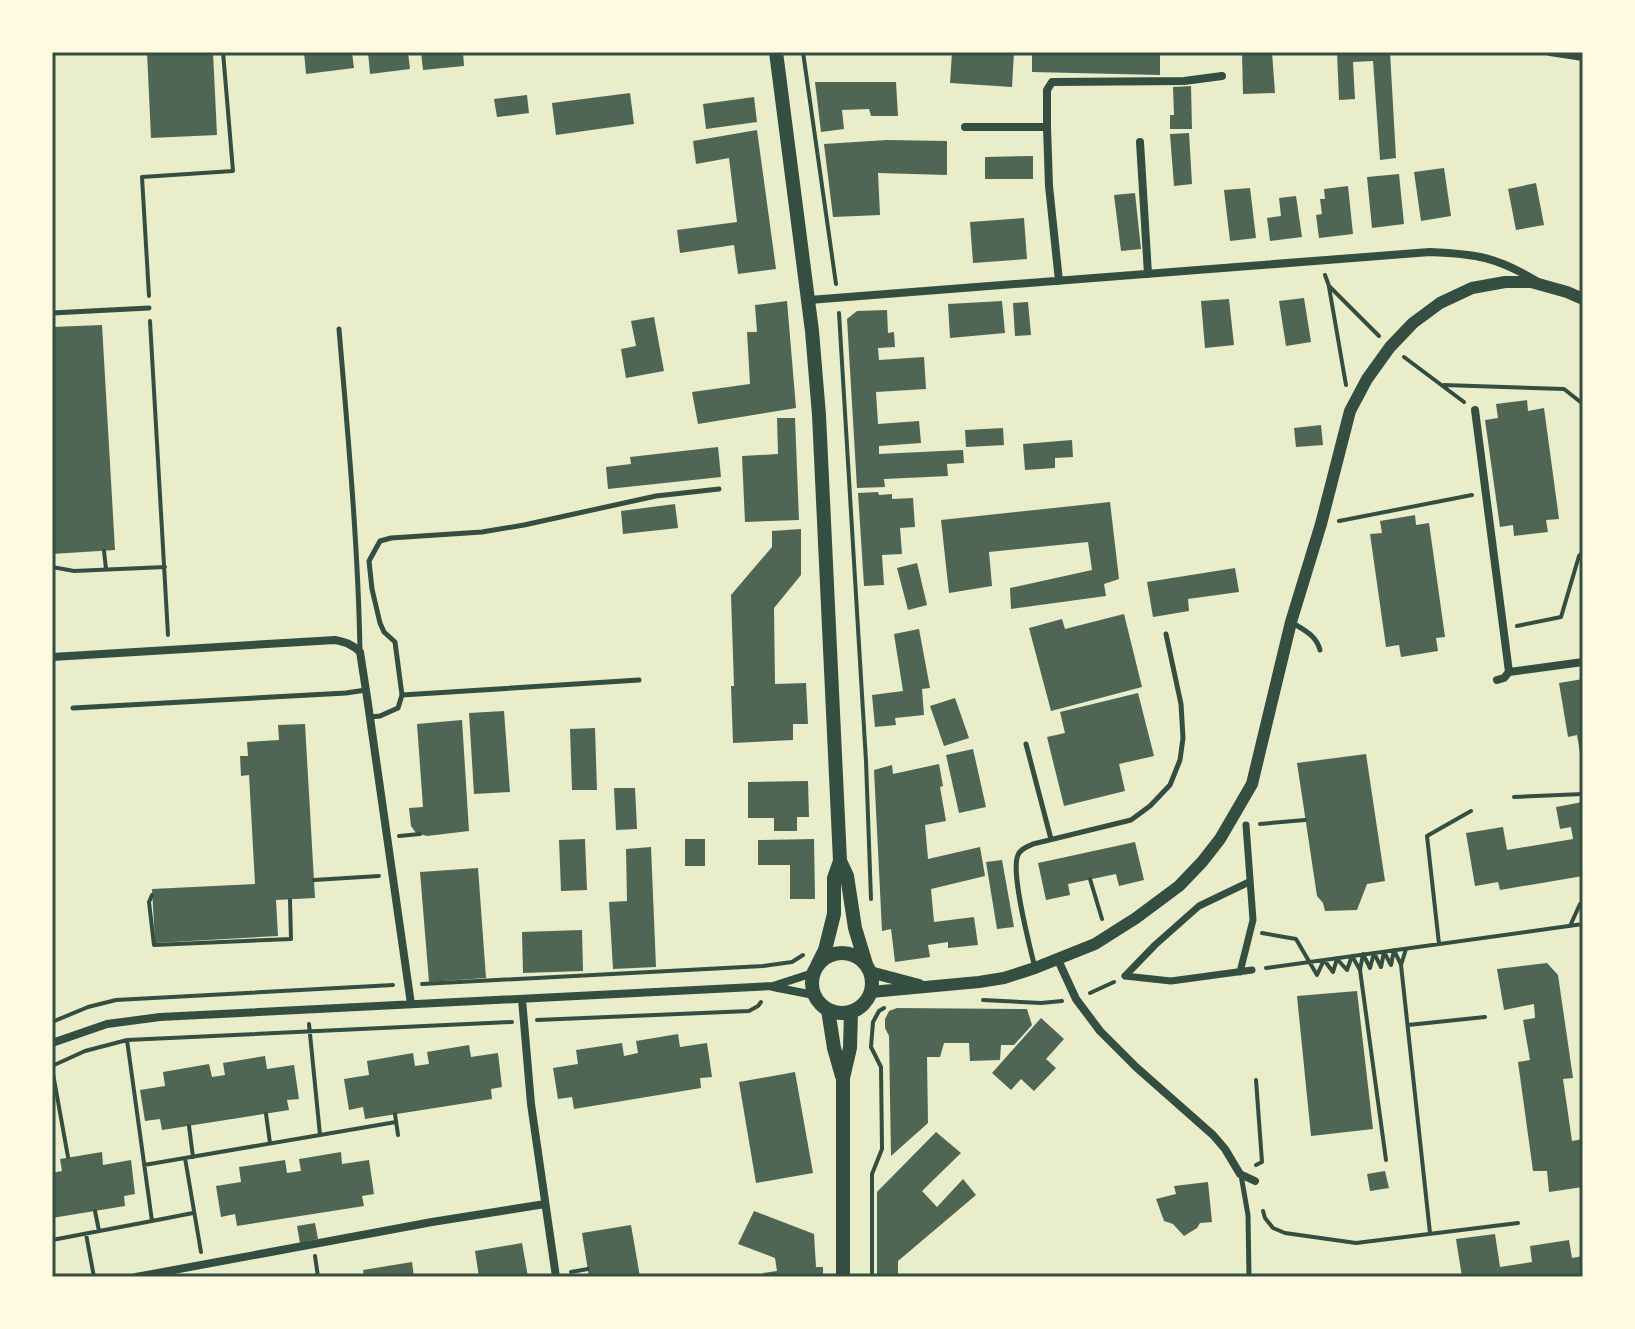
<svg xmlns="http://www.w3.org/2000/svg" width="1635" height="1329" viewBox="0 0 1635 1329" font-family="Ubuntu,sans-serif">
	<style>
		.building { fill: #4f6655 }
		.lines { fill: none; stroke-linecap: round; stroke-linejoin: round }
		.path { stroke: #344e41; stroke-width: 4 }
		.service { stroke: #344e41; stroke-width: 5 }
		.pedestrian { stroke: #344e41; stroke-width: 7 }
		.minor { stroke: #344e41; stroke-width: 8 }
		.tertiary { stroke: #344e41; stroke-width: 12 }
		.secondary { stroke: #344e41; stroke-width: 14 }
		.neatline { fill: none; stroke: #344e41; stroke-width: 3 }
	</style>
	<rect width="100%" height="100%" fill="#e9edc9"/>
	<path class="building" d="M147,52H213L217,135L151,138Z
		M304,52H352L354,68L306,74Z
		M368,52H408L410,69L370,74Z
		M421,52H463L464,66L423,70Z
		M952,52H1014L1012,87L950,83Z
		M1032,52H1160V75L1032,72Z
		M1242,52H1272L1275,93L1243,94Z
		M1337,52H1390L1396,158L1380,160L1373,61L1353,62L1355,99L1339,100Z
		M815,82H896L898,116H871L869,109L842,110L844,129L821,132Z
		M1191,86L1192,129H1170V115H1174L1173,87Z
		M630,93L634,124L556,135L552,103Z
		M527,95L529,113L497,117L494,99Z
		M754,97L757,122L706,129L703,104Z
		M757,130L776,269L738,274L734,245L680,253L677,230L737,222L729,158L696,164L693,141Z
		M1189,133L1192,184L1174,186L1170,134Z
		M887,140L947,141V175L878,173L880,215L833,217L824,144Z
		M1033,156V179H985V157Z
		M1444,168L1451,216L1421,221L1414,172Z
		M1399,174L1404,224L1372,228L1367,177Z
		M1536,183L1544,225L1516,230L1508,189Z
		M1348,186L1353,234L1319,238L1316,215L1322,214L1320,199H1325L1324,189Z
		M1250,188L1256,238L1230,241L1224,190Z
		M1135,193L1141,249L1121,251L1114,195Z
		M1296,196L1302,237L1270,241L1267,218L1281,216L1279,198Z
		M1024,218L1027,259L973,263L970,222Z
		M1304,298L1311,342L1286,346L1279,301Z
		M1229,299L1234,345L1205,348L1201,301Z
		M787,301L796,408L698,424L692,392L750,384L747,332H757L755,305Z
		M1002,301L1005,333L950,338L948,304Z
		M1028,302L1031,335L1015,336L1013,303Z
		M887,310L888,333L894,332L895,347L878,348L879,360L924,357L926,389L876,392L878,424L919,421L921,443L879,446V454L963,450L964,463L947,464L948,476L884,479L885,487L857,488L847,319L857,311Z
		M654,317L664,371L626,378L621,349L636,346L631,321Z
		M102,325L115,550L52,554V327Z
		M1527,400L1528,411L1544,408L1559,519L1546,520L1548,532L1514,536L1513,525L1500,527L1485,420L1498,418L1496,404Z
		M777,418H795L799,520L745,522L742,456L778,454Z
		M1321,425L1323,445L1296,447L1294,428Z
		M1003,428L1004,445L966,447L965,430Z
		M1072,440L1073,457L1055,458V468L1025,470L1023,444Z
		M718,447L721,477L608,489L606,467L631,464L630,457Z
		M878,492L879,495L892,494V499L913,498L915,527L900,528L902,554L882,555L884,585L864,586L858,493Z
		M1110,502L1119,579L1104,584L1106,596L1011,609L1010,588L1092,570L1088,542L989,552L992,586L949,593L941,520Z
		M675,504L678,528L623,534L621,511Z
		M1415,515L1416,525L1429,523L1445,637L1436,638L1438,651L1401,657L1399,645L1386,647L1370,534L1382,533L1380,521Z
		M801,529V575L774,608L775,684L806,683L808,724H793V740L733,743L731,686H734L731,595L772,547V531Z
		M917,563L927,605L908,610L897,568Z
		M1235,568L1239,592L1188,599L1189,611L1153,617L1147,582Z
		M1124,614L1142,687L1051,711L1029,628L1062,619L1065,629Z
		M919,629L930,688L922,689L924,715L895,718L896,725L875,727L872,695L903,691L894,634Z
		M1583,679V759H1581L1577,735L1568,737L1559,683Z
		M1138,693L1154,756L1119,764L1125,791L1064,806L1047,737L1065,733L1060,712Z
		M955,698L969,738L944,746L930,706Z
		M504,711L510,792L474,794L469,713Z
		M462,720L469,831L427,836L416,833L411,826L409,808L423,807L417,724Z
		M305,724L315,898L276,900L278,936L155,943L152,889L255,884L249,775L241,776L240,756H248L247,742L279,740L278,725Z
		M595,728L597,790H572L570,729Z
		M973,749L986,807L959,813L946,755Z
		M1366,754L1385,881L1367,884L1357,910L1325,911L1323,903L1317,896L1297,763Z
		M939,764L943,786L940,787L946,821L925,825L928,859L980,847L985,876L931,889L934,922L974,917L978,945L948,948V942L928,945L930,957L895,962L891,929L882,931L874,770L892,765L893,774Z
		M808,781L809,817H797V831H774V818H748V782Z
		M614,788H635L637,829L616,830Z
		M1583,802V876L1500,890L1498,882L1475,886L1466,833L1503,827L1507,850L1573,839L1571,827L1560,829L1556,807Z
		M585,839L587,890L561,891L559,840Z
		M685,839H705V866H685Z
		M814,839L815,899H790V865H758V840Z
		M1135,842L1144,880L1119,886L1116,874L1068,884L1070,895L1046,900L1038,863Z
		M651,847L656,967L613,969L609,902L627,901L626,849Z
		M1002,860L1014,927L997,929L986,862Z
		M478,868L486,978L429,982L420,872Z
		M582,930L583,971L523,973L522,932Z
		M1547,963L1558,975L1573,1078L1563,1079L1572,1141L1583,1139V1187L1549,1192L1547,1171H1533L1518,1062L1530,1060L1523,1020L1535,1018L1534,1004L1504,1010L1497,969Z
		M1357,991L1373,1129L1311,1136L1297,996Z
		M897,1008L1027,1009L1032,1025L1014,1045H1001L1000,1060L970,1061L969,1043H944L940,1057H927L928,1123L891,1156L889,1036L885,1028V1019L889,1011Z
		M1041,1018L1064,1039L1046,1059L1056,1068L1034,1091L1021,1079L1011,1090L992,1073Z
		M678,1034L680,1047L707,1043L712,1077L700,1078L701,1088L574,1109L572,1097L558,1099L553,1068L578,1064L576,1050L622,1043L624,1056L638,1053L636,1041Z
		M469,1045L471,1057L498,1053L502,1087L491,1089L492,1099L365,1119L363,1107L349,1110L344,1079L369,1075L367,1061L413,1053L415,1066L429,1064L427,1052Z
		M265,1056L267,1069L294,1065L299,1099L287,1100L289,1110L162,1130L160,1119L145,1121L140,1090L165,1086L163,1072L209,1064L212,1077L225,1075L223,1063Z
		M795,1072L813,1173L756,1183L739,1082Z
		M936,1132L961,1153L922,1191L937,1207L963,1179L976,1195L898,1261V1277H877V1192Z
		M102,1152L103,1165L131,1160L135,1194L124,1196L125,1206L52,1218V1173L62,1171L60,1159Z
		M341,1152L342,1164L369,1160L374,1194L362,1196L364,1206L237,1226L235,1214L221,1217L216,1186L241,1182L239,1167L285,1160L287,1173L301,1171L299,1159Z
		M1385,1171L1389,1188L1370,1191L1367,1174Z
		M1208,1182L1212,1222L1200,1223L1197,1228L1184,1236L1173,1224L1164,1221L1156,1199L1176,1194L1174,1186Z
		M754,1211L814,1234L816,1267H823V1277H764L763,1273L777,1271L775,1258L738,1244Z
		M315,1223L318,1239L300,1243L297,1226Z
		M631,1225L640,1277H589L582,1233Z
		M1495,1234L1500,1267L1532,1262L1530,1246L1569,1240L1572,1258L1583,1256V1277H1462L1456,1239Z
		M522,1243L528,1277H479L475,1251Z
		M412,1262L414,1277H364L363,1270Z"/>
	<g class="lines">
		<path class="path" d="M803,52L836,284
			M1325,275L1329,286L1379,336
			M1329,287L1346,385
			M149,296L142,177L233,171L223,52
			M839,313L866,761L871,899
			M150,321L168,635
			M1404,357L1464,402
			M1444,385L1564,389L1583,404
			M1339,521L1472,495
			M104,551L106,569
			M52,567L74,571L165,567
			M1517,626L1561,617L1579,556L1583,552
			M1514,797L1583,794
			M1260,824L1305,820
			M399,836L420,834
			M1090,879L1102,919
			M314,880L379,876
			M152,895L149,902L154,945L291,939L290,900
			M1570,926L1580,904L1583,903
			M1262,933L1296,939L1317,975L1324,960L1333,972L1337,959L1347,970L1352,956L1360,970L1363,954L1370,968L1374,953L1381,967L1384,952L1391,965L1394,950L1401,965L1406,949
			M1439,944L1427,836L1471,811
			M1401,965L1430,1233
			M1266,968L1583,924
			M1360,970L1386,1160
			M422,984L763,966L792,962L803,955
			M1090,993L1114,982
			M983,1000L1041,1003L1062,1001
			M537,1020L749,1011L758,1006L761,1002
			M52,1022L88,1007L116,1000L393,985
			M1408,1025L1485,1017
			M52,1066L85,1051L127,1040L512,1022
			M52,1068L68,1157
			M266,1114L270,1143
			M395,1114L398,1135
			M189,1126L193,1157
			M320,1135L396,1122
			M144,1165L185,1158
			M1256,1165L1262,1162L1256,1080
			M95,1211L99,1231
			M1263,1211L1265,1218L1273,1228L1285,1233L1356,1243L1518,1223
			M152,1221L193,1213
			M86,1234L94,1277
			M52,1240L152,1221L127,1040
			M201,1252L185,1158L320,1135L309,1024
			M315,1256L318,1277
			M571,1272L588,1269
			M872,1277V1174L882,1149L881,1067L871,1047L873,1022L879,1011L884,1008"/>
		<path class="service" d="M52,313L149,308
			M339,329C348,436 358,544 360,651
			M1291,622C1304,630 1316,635 1320,650
			M402,695L639,680
			M73,708L346,693L366,690
			M370,717L380,716L398,708L402,695L395,642L384,632L380,623L372,589L369,561L380,541L391,538L482,532L524,525L656,496L719,489
			M1026,744L1051,839
			M1035,968C1030,947 1010,872 1018,855C1020,849 1027,847 1033,844L1131,820L1150,806L1170,785L1180,760L1183,738L1181,704L1166,634
			M1241,1175L1248,1215L1249,1277"/>
		<path class="pedestrian" d="M1240,972L1253,920L1246,825
			M1125,976L1155,945L1199,906L1249,882
			M1125,976L1171,981L1252,970"/>
		<path class="minor" d="M1550,52L1583,57
			M965,127H1047V90L1052,82L1184,81L1222,76
			M1047,127L1049,186L1059,281
			M1140,142L1148,274
			M809,300L1430,252C1477,254 1497,257 1538,282
			M1475,410L1509,672
			M52,657L335,640C345,642 352,644 360,652L367,697L411,1004
			M1497,680L1504,678L1509,672L1583,662
			M1058,960L1076,999L1100,1031L1136,1067L1213,1135L1225,1149L1240,1174L1255,1181
			M773,987L814,995
			M522,999L531,1104L556,1277
			M52,1043L107,1024L160,1017L773,986L813,973
			M136,1277L432,1222L545,1204"/>
		<path class="tertiary" d="M870,972L919,985
			M871,992L979,982L1004,978L1035,968L1095,944L1136,918L1179,886L1202,862L1220,839L1252,784L1291,622L1321,524L1350,411L1367,379L1390,347L1413,323L1440,303L1472,288L1505,282H1531L1567,292L1583,299"/>
		<path class="secondary" d="M776,52L812,331L819,415L840,861L834,878V914L825,950L817,966
			M840,861L847,876L855,928L866,964
			M812 983a30 30 0 1 1 60 0a30 30 0 1 1-60 0Z
			M828,1010L834,1048L842,1076
			M843,1277V1078L850,1048L851,1012"/>
	</g>
	<rect width="1635" height="1329" fill="none" stroke="#fefae0" stroke-width="108"/>
	<rect x="54" y="54" width="1527" height="1221" class="neatline"/>
</svg>
